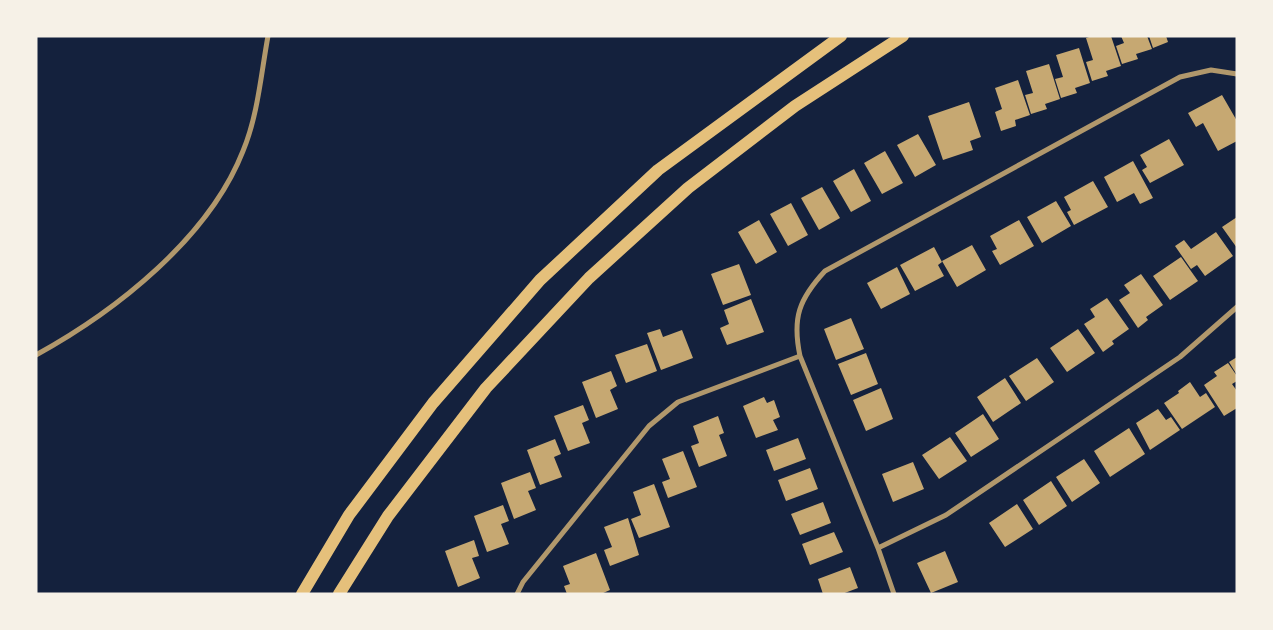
<svg xmlns="http://www.w3.org/2000/svg" width="1273" height="630" viewBox="0 0 1273 630" font-family="Spectral,serif">
	<style>
		.building { fill: #c6a872 }
		.lines { fill: none; stroke-linecap: round; stroke-linejoin: round }
		.minor { stroke: #b1986c; stroke-width: 5 }
		.primary { stroke: #e5c07b; stroke-width: 12 }
	</style>
	<rect width="100%" height="100%" fill="#14213d"/>
	<path class="building" d="M1092,36H1111L1121,66L1106,71L1108,76L1092,81L1086,62L1093,60L1086,38Z
		M1121,36H1147L1152,49L1136,54L1138,59L1122,64L1116,46L1124,43Z
		M1149,36H1166L1168,42L1153,48Z
		M1079,48L1090,83L1075,88L1077,93L1061,98L1055,79L1063,77L1056,55Z
		M1049,64L1060,99L1045,104L1047,109L1031,114L1025,95L1033,93L1026,71Z
		M1018,80L1030,115L1015,120L1016,126L1001,131L995,112L1002,109L995,88Z
		M1222,95L1237,121V141L1218,151L1203,123L1196,127L1188,113Z
		M969,102L981,137L970,141L973,150L943,160L928,116Z
		M918,134L936,165L915,177L897,145Z
		M1169,139L1184,165L1150,183L1142,170L1147,167L1140,155Z
		M885,151L903,183L882,194L864,163Z
		M1133,161L1153,198L1140,204L1134,193L1117,202L1104,177Z
		M854,169L871,201L851,212L833,181Z
		M1093,181L1108,207L1074,225L1067,212L1071,210L1064,197Z
		M822,187L840,218L819,230L801,198Z
		M1056,201L1071,226L1042,243L1027,217Z
		M791,203L808,235L788,246L770,214Z
		M1237,217V248L1222,227Z
		M759,220L777,252L756,264L738,232Z
		M1019,220L1034,246L1000,265L992,251L997,249L990,236Z
		M1216,232L1233,256L1205,276L1197,265L1191,269L1175,246L1184,240L1191,249Z
		M972,245L986,270L957,287L942,261Z
		M934,247L942,262L938,265L944,276L915,291L900,265Z
		M1181,257L1198,281L1170,300L1153,276Z
		M739,264L751,295L723,305L711,274Z
		M897,267L910,294L881,309L867,283Z
		M1141,274L1163,305L1146,317L1148,320L1138,328L1119,300L1130,293L1124,285Z
		M1107,298L1129,329L1112,341L1114,344L1103,352L1084,324L1095,317L1090,309Z
		M751,299L764,332L727,345L720,328L729,324L724,310Z
		M851,318L864,349L836,360L824,329Z
		M660,329L663,337L682,330L693,358L661,370L647,333Z
		M1078,329L1095,353L1067,372L1050,348Z
		M647,344L657,371L626,383L615,355Z
		M866,353L878,384L851,395L838,364Z
		M1237,357V375L1229,362Z
		M1037,358L1054,382L1026,401L1009,376Z
		M1228,363L1237,376V381L1232,384L1237,391V408L1224,416L1204,385L1217,376L1214,372Z
		M611,371L617,386L610,390L618,409L596,418L582,382Z
		M1005,378L1021,403L993,422L977,397Z
		M1190,382L1200,397L1206,393L1215,407L1182,429L1164,403L1179,393L1178,391Z
		M881,388L893,419L866,431L853,400Z
		M764,397L767,403L774,400L780,417L773,420L778,430L756,438L743,406Z
		M583,405L589,420L582,423L590,443L568,451L554,416Z
		M1158,409L1166,420L1171,417L1180,430L1150,450L1136,423Z
		M983,414L999,439L971,457L955,433Z
		M718,416L724,433L719,435L727,456L699,467L691,446L699,443L693,426Z
		M1129,428L1145,454L1110,477L1094,451Z
		M950,437L967,461L939,479L922,455Z
		M798,438L806,459L774,471L766,450Z
		M555,439L561,454L554,457L562,477L540,485L527,450Z
		M683,451L697,487L668,498L662,482L670,479L662,459Z
		M1084,459L1100,483L1072,502L1056,477Z
		M913,462L924,489L893,502L882,474Z
		M810,468L818,489L786,501L778,480Z
		M530,472L536,488L528,491L536,510L514,519L501,483Z
		M1051,481L1067,506L1039,525L1023,500Z
		M654,484L670,527L639,538L631,519L641,515L633,492Z
		M823,502L831,523L800,535L791,514Z
		M1017,504L1033,529L1005,547L989,523Z
		M503,505L509,521L501,524L509,544L487,552L474,516Z
		M628,518L639,555L610,566L604,550L612,547L604,527Z
		M834,532L843,552L810,565L802,544Z
		M474,540L479,556L472,558L480,578L458,587L445,551Z
		M945,551L958,582L931,593L917,563Z
		M596,553L610,590L601,594H567L564,586L570,584L563,566Z
		M850,567L858,588L842,594H823L818,579Z"/>
	<g class="lines">
		<path class="minor" d="M36,355C116,311 209,238 243,151C258,115 261,74 268,36
			M878,548L946,515L1180,357L1237,307
			M517,594L523,582L649,426L678,402L800,356
			M894,594L878,548L800,356C792,318 799,299 825,271L1180,77L1211,70L1237,74"/>
		<path class="primary" d="M302,594L349,515L433,403L540,280L658,170L841,36
			M339,594L388,516L486,388L589,278L688,188L795,106L903,36"/>
	</g>
	<rect width="1273" height="630" fill="none" stroke="#f6f1e7" stroke-width="75"/>
</svg>
